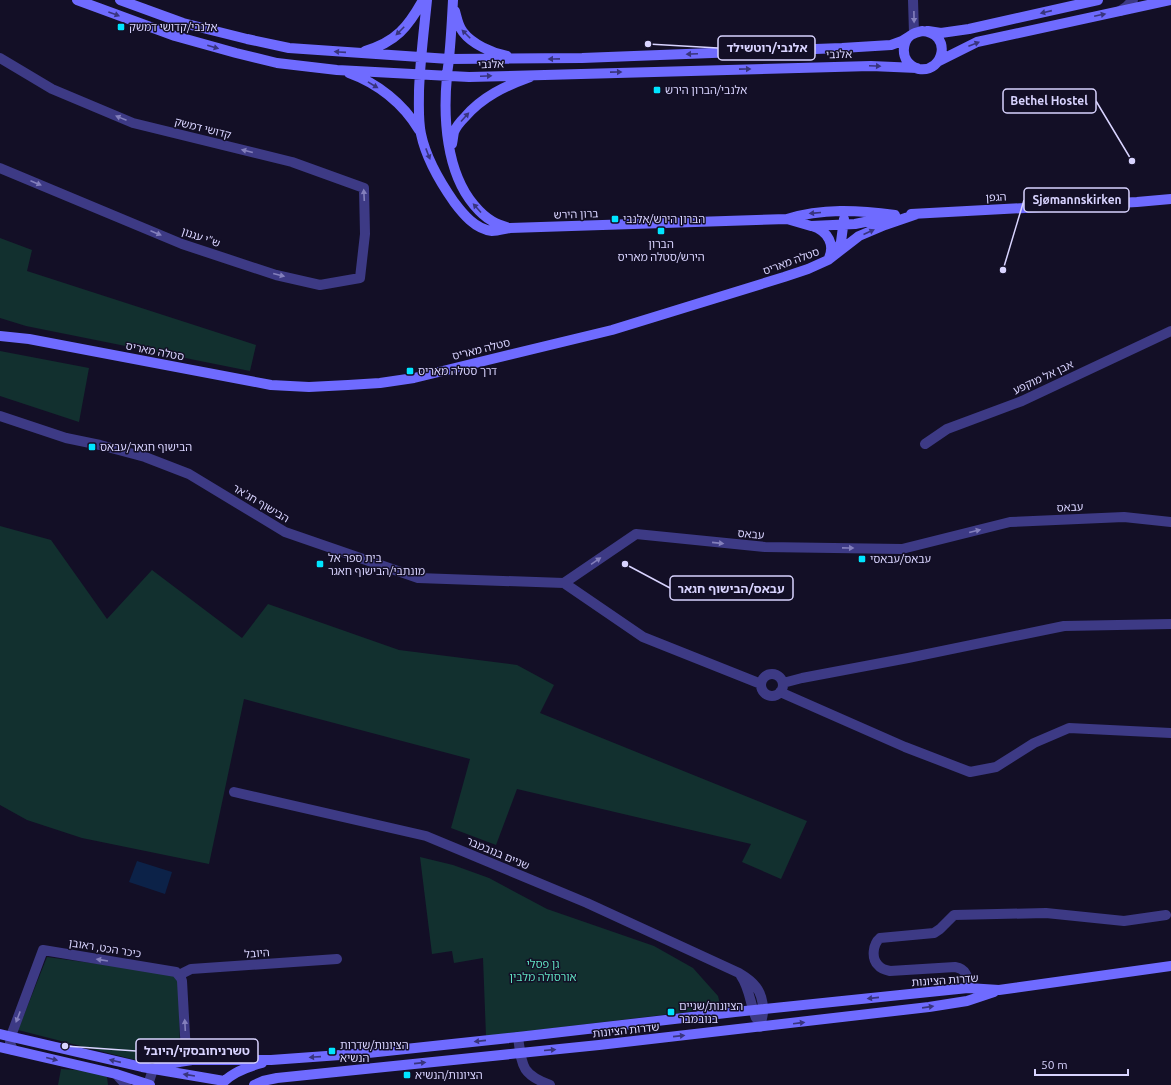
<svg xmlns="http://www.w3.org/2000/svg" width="1171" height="1085" viewBox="0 0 1171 1085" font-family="Ubuntu,'Noto Sans Hebrew',sans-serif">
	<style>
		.green { fill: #12302f }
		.water { fill: #0c2248 }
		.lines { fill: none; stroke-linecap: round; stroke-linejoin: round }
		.street { stroke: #3d3a85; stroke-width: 10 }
		.secondary { stroke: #6f6bff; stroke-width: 10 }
		.oneway { fill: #38347d }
		.oneway2 { fill: #837fbc }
		.poi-dot { fill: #00e5ff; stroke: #130f26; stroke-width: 1.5 }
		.labels { text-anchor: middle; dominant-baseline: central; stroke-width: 3; stroke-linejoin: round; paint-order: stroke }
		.poi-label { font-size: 11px; fill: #d9d4ff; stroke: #130f26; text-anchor: start }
		.street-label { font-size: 11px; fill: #d9d4ff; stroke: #130f26 }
		.park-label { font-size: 11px; fill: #5fe0c0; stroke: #130f26 }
		.leader { fill: none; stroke: #d9d4ff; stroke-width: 1.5 }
		.callout-dot { fill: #d9d4ff; stroke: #130f26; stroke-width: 1.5 }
		.callout { fill: #130f26; stroke: #d9d4ff; stroke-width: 1.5 }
		.callout-label { font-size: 12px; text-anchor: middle; font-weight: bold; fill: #d9d4ff }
	</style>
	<rect width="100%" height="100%" fill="#130f26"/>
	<path class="green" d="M0,238L32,250L27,271L256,345L250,371L26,326L0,318Z
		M0,351L89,368L79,422L0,396Z
		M0,526L51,540L107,619L152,570L242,638L268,604L399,650L517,665L554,685L540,713L807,821L781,879L742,862L751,844L517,789L496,845L451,828L470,759L244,699L209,864L82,838L27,820L0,805Z
		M420,857L453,865L489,878L547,909L654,946L693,968L718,996L721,1008L486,1036L483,958L454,963L452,951L432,954Z
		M47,957L172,974L177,979L179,985L180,1057L147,1063L18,1030Z
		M61,1069L89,1071L107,1077L108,1085H58Z"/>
	<path class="water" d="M137,861L172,872L165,894L129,882Z"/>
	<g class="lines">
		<path class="street" d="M913,0L914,33
			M1120,11L1126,7L1133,0
			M0,58L52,89L133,123L292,162L364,188L365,234L360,278L320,285L276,275L182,244L0,168
			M0,416L66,438L100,445L145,457L189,474L285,532L418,578L564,583
			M925,444L947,429L1022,401L1171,331
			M564,583L636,534L765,547L902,549L1010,522L1124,517L1171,522
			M564,583L643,637L761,684
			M761 685a11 11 0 1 1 22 0a11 11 0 1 1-22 0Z
			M783,683L802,678L908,658L1064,626L1171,624
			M780,692L905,747L970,772L996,767L1034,743L1069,728L1171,733
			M234,792L426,836L587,903L739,973C754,982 762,990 763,1008C764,1014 761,1021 760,1027
			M179,975L191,969L337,959
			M741,976C750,989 750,1004 756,1018
			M968,988C968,977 967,969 955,967L890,971C885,970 881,969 878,965C871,958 873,944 880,938L934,933L940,929L954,915L1046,913L1124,921L1166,915
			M518,1037C522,1066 521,1074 550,1085
			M13,1050L10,1043L11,1036L43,950L176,972L181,978L182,981L186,1053L189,1059L192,1060
			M116,1074L126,1085
			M148,1085L153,1069"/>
		<path class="secondary" d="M77,0L175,36L236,53L277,63L337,70L469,77L871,66L917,68
			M120,0L183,23L247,39L289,48L449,59L582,58L842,48L891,45L902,41L910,36
			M427,0C424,30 420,61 419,91C419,105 418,120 421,134C426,158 440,182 454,202C463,214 475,229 492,231C498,231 504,229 510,228L787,219C822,208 858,210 895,215
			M453,0C452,19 451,39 449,58C449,64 447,70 447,76C443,117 446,172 474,205C479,211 485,217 492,221C497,224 503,226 509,228
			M455,11C457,18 458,26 463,32C472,44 492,53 507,56
			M922,31C953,33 944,73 919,69C914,68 910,65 907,61C901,52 904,38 913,34C916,32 919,32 922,31Z
			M928,31L941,33L969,29L1098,0
			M365,51C396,42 408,27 423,0
			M939,61L977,42L1171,0
			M349,73C377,83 403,103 419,130
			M452,144C453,140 453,136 454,132C456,127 461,121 465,117C482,97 505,86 530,77
			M911,214L1137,202L1171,199
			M787,219L811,226L855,224L889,217
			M812,226C828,231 836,245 828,260
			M837,253L841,242L844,219
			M0,336L29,339L271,385L309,387L348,385L380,383L414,378L612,330L784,277L808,269L828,260L859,236L885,225L917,214
			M0,1034L142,1067L224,1081
			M0,1047L116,1074L150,1085
			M153,1069C166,1064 178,1062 192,1060H271L368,1053L518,1037L735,1012L968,988L999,990L1171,966
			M221,1085C230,1073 247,1067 262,1063
			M254,1085L263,1081L277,1078L599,1045L929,1007L967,1001L994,992"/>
	</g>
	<defs><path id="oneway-solid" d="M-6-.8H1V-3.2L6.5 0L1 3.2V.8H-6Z"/></defs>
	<g class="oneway">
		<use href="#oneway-solid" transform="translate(1046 12) rotate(167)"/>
		<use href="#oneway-solid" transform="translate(114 14) rotate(20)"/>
		<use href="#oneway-solid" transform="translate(1100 15) rotate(-12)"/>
		<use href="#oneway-solid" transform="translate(400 31) rotate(135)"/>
		<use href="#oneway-solid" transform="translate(466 34) rotate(-135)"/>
		<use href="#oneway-solid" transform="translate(974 44) rotate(-21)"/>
		<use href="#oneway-solid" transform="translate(213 47) rotate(16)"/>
		<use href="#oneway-solid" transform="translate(340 52) rotate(-176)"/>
		<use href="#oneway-solid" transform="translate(692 54) rotate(178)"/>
		<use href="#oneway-solid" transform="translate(554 59) rotate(179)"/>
		<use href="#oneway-solid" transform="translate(875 66) rotate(2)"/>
		<use href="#oneway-solid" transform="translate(745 69) rotate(-1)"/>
		<use href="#oneway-solid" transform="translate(616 72) rotate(-1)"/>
		<use href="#oneway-solid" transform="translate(486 76) rotate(-2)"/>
		<use href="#oneway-solid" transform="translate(373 85) rotate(31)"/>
		<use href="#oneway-solid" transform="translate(465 117) rotate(-48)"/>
		<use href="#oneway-solid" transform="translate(428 154) rotate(69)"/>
		<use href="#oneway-solid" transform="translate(477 208) rotate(-132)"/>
		<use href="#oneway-solid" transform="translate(815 213) rotate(175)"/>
		<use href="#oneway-solid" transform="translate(869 232) rotate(-24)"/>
		<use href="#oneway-solid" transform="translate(873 998) rotate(174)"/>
		<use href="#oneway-solid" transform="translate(928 1007) rotate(-8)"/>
		<use href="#oneway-solid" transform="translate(799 1023) rotate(-7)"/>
		<use href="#oneway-solid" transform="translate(679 1036) rotate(-6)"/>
		<use href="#oneway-solid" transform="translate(480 1041) rotate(174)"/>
		<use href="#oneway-solid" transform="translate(550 1050) rotate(-5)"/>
		<use href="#oneway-solid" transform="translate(315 1057) rotate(176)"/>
		<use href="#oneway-solid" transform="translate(52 1059) rotate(14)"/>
		<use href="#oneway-solid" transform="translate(115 1061) rotate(-167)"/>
		<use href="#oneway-solid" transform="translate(420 1063) rotate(-6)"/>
		<use href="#oneway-solid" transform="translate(189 1075) rotate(-171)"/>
	</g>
	<g class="oneway2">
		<use href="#oneway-solid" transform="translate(914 17) rotate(89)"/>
		<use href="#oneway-solid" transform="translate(121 118) rotate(-158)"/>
		<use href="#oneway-solid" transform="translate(247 151) rotate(-166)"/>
		<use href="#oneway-solid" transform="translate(36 183) rotate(23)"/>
		<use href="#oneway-solid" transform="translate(364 195) rotate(-93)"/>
		<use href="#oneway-solid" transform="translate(156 233) rotate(23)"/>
		<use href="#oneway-solid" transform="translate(279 275) rotate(14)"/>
		<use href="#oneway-solid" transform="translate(975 531) rotate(-14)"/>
		<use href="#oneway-solid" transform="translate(718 543) rotate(6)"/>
		<use href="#oneway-solid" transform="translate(848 548) rotate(1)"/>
		<use href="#oneway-solid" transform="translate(596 561) rotate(-34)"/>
		<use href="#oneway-solid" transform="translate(102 960) rotate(-171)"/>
		<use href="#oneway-solid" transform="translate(18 1017) rotate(111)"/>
		<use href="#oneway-solid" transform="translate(185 1025) rotate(-93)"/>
	</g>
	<g class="poi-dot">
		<rect x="117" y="23" width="8" height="8" rx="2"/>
		<rect x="653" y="86" width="8" height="8" rx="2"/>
		<rect x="611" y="215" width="8" height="8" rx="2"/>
		<rect x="657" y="227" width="8" height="8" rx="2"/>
		<rect x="406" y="367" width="8" height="8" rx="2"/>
		<rect x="88" y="443" width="8" height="8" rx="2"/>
		<rect x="858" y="555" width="8" height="8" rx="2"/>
		<rect x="316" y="560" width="8" height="8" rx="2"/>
		<rect x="667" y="1008" width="8" height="8" rx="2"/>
		<rect x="328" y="1047" width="8" height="8" rx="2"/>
		<rect x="403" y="1071" width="8" height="8" rx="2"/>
	</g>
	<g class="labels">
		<g class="poi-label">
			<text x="129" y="27">אלנבי/קדושי דמשק</text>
			<text x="665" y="90">אלנבי/הברון הירש</text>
			<text x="623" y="219">הברון הירש/אלנבי</text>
			<text x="661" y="244" text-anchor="middle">הברון<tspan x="661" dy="13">הירש/סטלה מאריס</tspan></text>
			<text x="418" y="371">דרך סטלה מאריס</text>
			<text x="100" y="447">הבישוף חגאר/עבאס</text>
			<text x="328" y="558">בית ספר אל<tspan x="328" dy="13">מונתבי/הבישוף חאגר</tspan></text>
			<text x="870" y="559">עבאס/עבאסי</text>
			<text x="679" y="1006">הציונות/שניים<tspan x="679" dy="13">בנובמבר</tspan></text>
			<text x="340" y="1045">הציונות/שדרות<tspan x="340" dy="13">הנשיא</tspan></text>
			<text x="415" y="1075">הציונות/הנשיא</text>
		</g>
		<g class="street-label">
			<text transform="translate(839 54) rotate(-1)">אלנבי</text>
			<text transform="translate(491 64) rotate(-2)">אלנבי</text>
			<text transform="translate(203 128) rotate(14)">קדושי דמשק</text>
			<text transform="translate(996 197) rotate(-3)">הגפן</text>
			<text transform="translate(576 214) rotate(-2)">ברון הירש</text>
			<text transform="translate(201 237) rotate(19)">ש"י עגנון</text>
			<text transform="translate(791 261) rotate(-20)">סטלה מאריס</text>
			<text transform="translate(481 349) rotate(-14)">סטלה מאריס</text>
			<text transform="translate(155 351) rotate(11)">סטלה מאריס</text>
			<text transform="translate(1043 377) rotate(-25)">אבן אל מוקפע</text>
			<text transform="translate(261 503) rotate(31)">הבישוף חג'אר</text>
			<text transform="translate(1070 507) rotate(-3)">עבאס</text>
			<text transform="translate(751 534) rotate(5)">עבאס</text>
			<text transform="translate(498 853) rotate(23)">שניים בנובמבר</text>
			<text transform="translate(105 948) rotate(9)">כיכר הכט, ראובן</text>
			<text transform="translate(257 953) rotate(-4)">היובל</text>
			<text transform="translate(945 980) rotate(-4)">שדרות הציונות</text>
			<text transform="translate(626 1030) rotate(-6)">שדרות הציונות</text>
		</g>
		<g class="park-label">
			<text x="543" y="964">גן פסלי<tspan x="543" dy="13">אורסולה מלבין</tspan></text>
		</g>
	</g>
	<path class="leader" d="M648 44L718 48M1132 161L1096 101M1003 270L1024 200M625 564L670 588M65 1046L136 1051"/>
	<g class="callout-dot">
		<circle cx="648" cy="44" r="4"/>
		<circle cx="1132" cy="161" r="4"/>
		<circle cx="1003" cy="270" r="4"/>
		<circle cx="625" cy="564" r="4"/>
		<circle cx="65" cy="1046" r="4"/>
	</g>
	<g class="callout">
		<rect x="718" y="36" width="97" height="24" rx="4"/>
		<rect x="1003" y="89" width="93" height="24" rx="4"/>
		<rect x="1024" y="188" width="105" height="24" rx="4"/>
		<rect x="670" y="576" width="123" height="24" rx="4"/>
		<rect x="136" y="1039" width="122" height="24" rx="4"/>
	</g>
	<g class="callout-label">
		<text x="767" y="52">אלנבי/רוטשילד</text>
		<text x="1049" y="105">Bethel Hostel</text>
		<text x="1077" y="204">Sjømannskirken</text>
		<text x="731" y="593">עבאס/הבישוף חגאר</text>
		<text x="197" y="1055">טשרניחובסקי/היובל</text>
	</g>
	<path d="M1035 1069v6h93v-6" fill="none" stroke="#d9d4ff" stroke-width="2"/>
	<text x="1041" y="1069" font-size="12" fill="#d9d4ff" stroke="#130f26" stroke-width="3" paint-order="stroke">50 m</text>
</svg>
